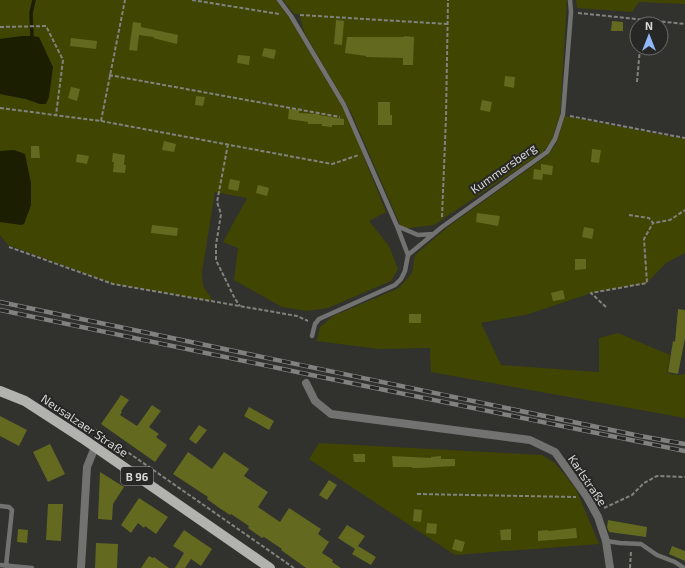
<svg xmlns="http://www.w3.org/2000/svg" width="685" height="568" viewBox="0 0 685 568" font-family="'Exo 2',sans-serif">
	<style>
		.green { fill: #414502 }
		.water { fill: #1c1e02 }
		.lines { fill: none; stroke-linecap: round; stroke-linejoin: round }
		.stream { stroke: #1c1e02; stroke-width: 3.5 }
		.building { fill: #646920 }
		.path { stroke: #82827f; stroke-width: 2; stroke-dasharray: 4 2; stroke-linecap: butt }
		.lane { stroke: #727270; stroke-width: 4.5 }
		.street { stroke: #727270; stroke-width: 8 }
		.primary { stroke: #b2b2af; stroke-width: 10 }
		.rail-casing { stroke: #81817f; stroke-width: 4.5 }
		.rail { stroke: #272825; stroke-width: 3; stroke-dasharray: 9; stroke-linecap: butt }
		.labels { text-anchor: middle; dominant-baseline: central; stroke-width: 4; stroke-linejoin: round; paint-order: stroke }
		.shield { fill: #272825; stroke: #a2a2a0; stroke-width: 1 }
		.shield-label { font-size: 11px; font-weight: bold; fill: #d7d7d5 }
		.street-label { font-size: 12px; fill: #d7d7d5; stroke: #272825 }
	</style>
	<rect width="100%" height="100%" fill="#31312e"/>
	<path class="green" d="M0,0H276L290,19L347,115L386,212L369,221L389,246L398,269L391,281L328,308L307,311L282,307L234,280L238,248L223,242L247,198L215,192L202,272L203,286L213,301L114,284L8,245L0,235V94L26,99L40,104L23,36L0,39Z
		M283,0H567L560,115L552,140L543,152L434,225L402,229L351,112L304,32L299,14H294Z
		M576,0H685V4L639,2L632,12L577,8Z
		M565,116L685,139V253L666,263L647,283L591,293L529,314L481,323L501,365L599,372V338L618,333L670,355L667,373L678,375L685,374V418L431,372L430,348L378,349L317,341L320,327L333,316L399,288L412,273L415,255L449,226L548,155L556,144Z
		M319,443L542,455L555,463L576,489L599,544L455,555L309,459Z"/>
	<path class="water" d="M23,36H32L39,37L53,67L49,97L46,104H40L26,99L0,94V39Z
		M14,150L25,154L31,183V205L24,224L21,225L0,222V151Z"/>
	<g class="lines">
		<path class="stream" d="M32,36L31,13L34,0"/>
	</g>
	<path class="building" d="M336,20L344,21L342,45L334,44Z
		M612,21L623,22V31H611Z
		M133,22L141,23V27L178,35L177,44L153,38L154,37L139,35L137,51L129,50Z
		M404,36L414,37L413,65H403V58L366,57V56L345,53L347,37H404Z
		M71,38L97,41L96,49L70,46Z
		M264,48L276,50L274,59L262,56Z
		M238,55L250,56L249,65L237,63Z
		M505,76L515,77L514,88L504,86Z
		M71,87L80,89L77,101L68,98Z
		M196,96L205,97L203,106L195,105Z
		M482,100L492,102L490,112L480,110Z
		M378,102H390V115H392V125H378Z
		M289,109L299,110V113L319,114V115L344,119V125H332V127L322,126V124H308V122L288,119Z
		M164,141L176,144L174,152L162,150Z
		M31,146H39L40,158H31Z
		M592,149L601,150L599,163L591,162Z
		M113,153L125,155L124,165H126L125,173L113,172L114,162H112Z
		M77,154L89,156L87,164L76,162Z
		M541,164L553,166L552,175L543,174L542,180L533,179L534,169L541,170Z
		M230,179L240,181L238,191L228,189Z
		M258,185L269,188L267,196L256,193Z
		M477,213L500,216L498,226L476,222Z
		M152,225L178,228L177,236L151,233Z
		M584,227L594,229L592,239L582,237Z
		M575,259H586V269L575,270Z
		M563,290L565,299L553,301L551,293Z
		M678,309L685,310V338L678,374L668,372L673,341L675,342Z
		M409,314H421V323H409Z
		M121,395L129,400L121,411L122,412L120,415L137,426L152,405L161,411L149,427L159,434L156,437L167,445L155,462L101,424Z
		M249,407L274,421L269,430L244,416Z
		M0,416L27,430L19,446L0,436Z
		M199,425L207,430L196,444L189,439Z
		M50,444L65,474L48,482L33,452Z
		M188,452L212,469L224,452L249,469L244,476L268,492L258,507L280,522L289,508L321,529L318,534L329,542L322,553L333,560L332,562L341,568H306L281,550L282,549L264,537L262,538L248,528L249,526L231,514L230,515L218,507L207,499L208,497L173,474Z
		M353,454H365V462H354Z
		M392,456L431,458V457L441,456V459H455V466L419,468H412V467H393Z
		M100,472L124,487L113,504L112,520L98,519Z
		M329,480L337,485L327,500L319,495Z
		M139,498L168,517L156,534L145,526L144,528L138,523L131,533L121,525Z
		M48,504H63L61,541L46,540Z
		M414,509L422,510L421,522L413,521Z
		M608,520L647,527L646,537L609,532L607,527Z
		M427,523L437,524L436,534L426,533Z
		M347,525L365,536L358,546L376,557L371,565L352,554L355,549L338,538Z
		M576,528L577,538L538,541V531L548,530V531Z
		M18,529L28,530L27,543L17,542Z
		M511,529V540H501L500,530Z
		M184,530L212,549L201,566L191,559L185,568H175L184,553L173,546Z
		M455,539L465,542L462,552L452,549Z
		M96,543L118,544L117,568H95Z
		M672,546L685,551V561L669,554Z
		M149,556L153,558L154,557L169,568H141Z"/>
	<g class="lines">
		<path class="path" d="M192,0L279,14
			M578,13L685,24
			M300,15L447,24
			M642,24L643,19
			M0,27L46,26L63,60L56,115
			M109,75L340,117
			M637,82L640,48
			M0,108L101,121L332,164L359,155
			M570,116L685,138
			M101,121L125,0
			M228,144L217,202L221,214L216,245V260L235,299L240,306
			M629,215L649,218L653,223L670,220L685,210
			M442,217L446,117L448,0
			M9,247L113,284L297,316L308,321
			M606,307L591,293L647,283L644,239L653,223
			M89,431L93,428L294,568
			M417,494L576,497
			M604,508L632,495L644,483L657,476L685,477
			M630,568L631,551"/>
		<path class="lane" d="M279,0L291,16L344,105L397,226L408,255L405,271L401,279L395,285L319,319L315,324L312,336
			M397,226L418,235L433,234
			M408,255L442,227L547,152L555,139L563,114L571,12L570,0
			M0,506L9,507L12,510L6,566
			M606,541L620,543L641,544L657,555L675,562L684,568
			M0,565L32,568"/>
		<path class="street" d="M306,383L315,401L331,414L530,440L555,452L587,497L598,517L606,541L610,568
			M81,568L87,467L95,447"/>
		<path class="primary" d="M0,391L25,401L82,438L270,568"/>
		<defs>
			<path id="rail" d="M0,302L640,436L685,444
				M0,310L321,377L685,451"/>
		</defs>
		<use href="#rail" class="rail-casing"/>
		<use href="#rail" class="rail"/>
	</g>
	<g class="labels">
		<rect class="shield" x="121" y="467" width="32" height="18" rx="3"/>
		<g class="shield-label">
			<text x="137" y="476">B 96</text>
		</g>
		<g class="street-label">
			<text transform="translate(503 168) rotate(-35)">Kummersberg</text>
			<text transform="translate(85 425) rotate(34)">Neusalzaer Straße</text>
			<text transform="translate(588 480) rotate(56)">Karlstraße</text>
		</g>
	</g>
	<g transform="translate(649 36)"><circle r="19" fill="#272825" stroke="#6d6e6b"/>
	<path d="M0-3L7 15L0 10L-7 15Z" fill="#93b7fd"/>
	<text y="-6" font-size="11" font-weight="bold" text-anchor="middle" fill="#d7d7d5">N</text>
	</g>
</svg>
